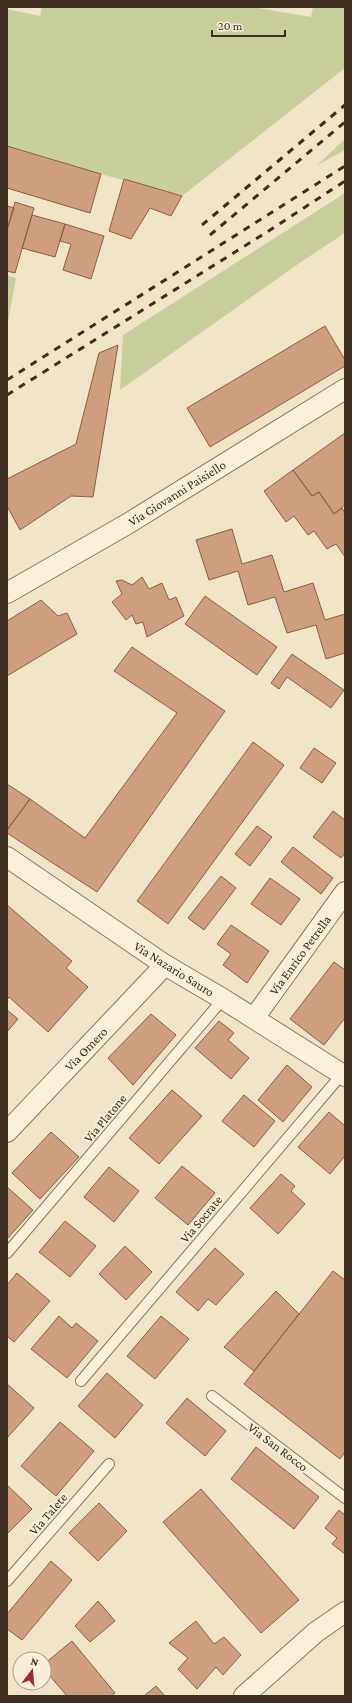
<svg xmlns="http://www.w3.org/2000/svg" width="352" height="1703" viewBox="0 0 352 1703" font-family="'Crimson Pro',serif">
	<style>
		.green { fill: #c9cf9b }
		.building { fill: #cf9f7d; stroke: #8d5f41 }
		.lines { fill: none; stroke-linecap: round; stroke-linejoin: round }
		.lane-casing { stroke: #8d765c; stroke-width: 12 }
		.street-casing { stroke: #8d765c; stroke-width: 22 }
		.lane { stroke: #faf1dc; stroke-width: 10 }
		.street { stroke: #faf1dc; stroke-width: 20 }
		.rail { stroke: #3d2e20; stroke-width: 3; stroke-dasharray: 7 7; stroke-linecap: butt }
		.labels { text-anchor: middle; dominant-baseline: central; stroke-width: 4; stroke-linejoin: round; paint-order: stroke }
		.street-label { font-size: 13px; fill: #3d2e20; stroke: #f7eed8 }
	</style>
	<rect width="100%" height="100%" fill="#f0e4c8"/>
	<path class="green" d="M42,7H252L311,17L313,7H345V68L182,196L101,174L7,146V9L40,16Z
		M345,139V150L316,166Z
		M345,193V233L301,262L120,390L123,335Z
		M7,275L16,278L7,328Z"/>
	<path class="building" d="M7,146L101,174L90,213L7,188Z
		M124,179L182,196L171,216L150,208L131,239L109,231Z
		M15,202L34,208L15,273L7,271V230Z
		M7,206L14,208L8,227H7Z
		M32,215L65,224L55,257L22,248Z
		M65,224L104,236L91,279L63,270L71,244L60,241Z
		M325,326L345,360V366L210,447L187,408Z
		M118,345L93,497L71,496L20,530L7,506V479L76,444L99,353Z
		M345,433V505L334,514L319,492L312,496L293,470Z
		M293,470L312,496L319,492L334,514L342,508L345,513V557L336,544L327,549L314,531L308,535L294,516L286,522L264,491Z
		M232,529L242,564L272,555L284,592L313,583L325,620L345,614V653L326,659L316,625L287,633L275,597L248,605L238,571L209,580L196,540Z
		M142,577L149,589L162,583L169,600L176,597L184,616L147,637L143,622L136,624L132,615L126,620L112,602L122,594L116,581L122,580L132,585Z
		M205,596L277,647L257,675L185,624Z
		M41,600L58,616L67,613L77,634L7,676V621Z
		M132,647L225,711L97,892L7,833V830L30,799L85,838L177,713L114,671Z
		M292,654L344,690L331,708L287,677L279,689L271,683Z
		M253,742L284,765L168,924L137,901Z
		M314,748L336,763L322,783L300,768Z
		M7,784L30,799L7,830Z
		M333,811L345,820V853L341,858L313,837Z
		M257,826L272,837L250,866L235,854Z
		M293,847L333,878L321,894L281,862Z
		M221,876L236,888L204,930L188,918Z
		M270,878L300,899L281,925L251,904Z
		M7,905L72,961L66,968L88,987L48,1032L9,997L7,1000Z
		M231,925L269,951L247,983L223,965L231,954L217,944Z
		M334,962L345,970V1018L324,1045L290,1019Z
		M7,1010L18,1019L7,1032Z
		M151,1014L176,1035L133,1085L108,1058Z
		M219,1021L234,1033L228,1040L249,1058L231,1079L195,1048Z
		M287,1065L312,1087L283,1122L258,1100Z
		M172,1090L202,1116L159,1164L129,1138Z
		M244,1095L275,1121L254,1147L222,1121Z
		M329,1112L345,1126V1156L330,1174L298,1147Z
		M51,1132L79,1157L40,1199L12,1173Z
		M182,1166L215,1193L188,1225L155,1198Z
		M109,1167L139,1191L114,1222L84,1197Z
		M281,1174L295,1186L291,1191L305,1204L278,1234L250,1208Z
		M7,1187L33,1210L7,1239Z
		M65,1221L96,1246L70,1277L39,1252Z
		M125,1246L152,1272L126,1300L99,1274Z
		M215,1248L244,1274L216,1305L208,1299L198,1311L176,1292Z
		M333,1271L345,1280V1452L340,1459L244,1384Z
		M17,1273L50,1301L14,1342L7,1336V1285Z
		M276,1291L299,1314L254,1371L224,1347Z
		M59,1316L72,1328L76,1323L98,1341L67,1378L31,1349Z
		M161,1316L189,1339L155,1379L127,1356Z
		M107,1373L143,1405L115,1438L78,1406Z
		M7,1384L34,1408L7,1438Z
		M187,1398L226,1431L205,1456L166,1423Z
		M60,1422L94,1451L56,1496L21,1466Z
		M256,1447L319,1497L294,1529L231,1479Z
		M7,1485L32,1509L7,1534Z
		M201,1489L299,1600L261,1633L163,1522Z
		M99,1503L127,1531L98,1561L69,1533Z
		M339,1510L345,1515V1554L332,1544L337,1538L325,1528Z
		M51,1561L72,1580L22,1640L7,1629V1614Z
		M98,1601L115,1621L90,1642L75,1626Z
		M196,1621L214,1644L224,1637L241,1655L223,1675L216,1667L197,1689L178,1669L188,1658L169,1643Z
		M72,1641L115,1693L111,1696H67L44,1669V1664Z
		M156,1686L165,1696H144Z"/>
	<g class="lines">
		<defs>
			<path id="lane" d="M7,1253L223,999
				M81,1381L342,1074
				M212,1396L345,1498
				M7,1581L109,1464"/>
			<path id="street" d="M7,593L129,523L345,389
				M7,857L165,965L223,999L345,1076
				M254,1018L345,892
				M7,1132L165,965
				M244,1696L316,1632L345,1612"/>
		</defs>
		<use href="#lane" class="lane-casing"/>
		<use href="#street" class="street-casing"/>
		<use href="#lane" class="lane"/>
		<use href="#street" class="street"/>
		<path class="rail" d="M202,225L345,105
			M210,235L345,122
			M7,380L345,166
			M7,395L267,232L345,181"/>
	</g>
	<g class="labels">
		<g class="street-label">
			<text transform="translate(177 493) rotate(-32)">Via Giovanni Paisiello</text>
			<text transform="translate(300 955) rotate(-54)">Via Enrico Petrella</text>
			<text transform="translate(174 969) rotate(32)">Via Nazario Sauro</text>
			<text transform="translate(86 1049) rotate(-46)">Via Omero</text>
			<text transform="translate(105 1118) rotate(-50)">Via Platone</text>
			<text transform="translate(201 1219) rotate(-50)">Via Socrate</text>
			<text transform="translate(278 1447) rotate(37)">Via San Rocco</text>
			<text transform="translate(48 1514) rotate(-49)">Via Talete</text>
		</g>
	</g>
	<rect width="352" height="1703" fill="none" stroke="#3d2e20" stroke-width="16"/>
	<g transform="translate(32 1671) rotate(16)"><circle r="19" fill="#f7eed8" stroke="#ada18e"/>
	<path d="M0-3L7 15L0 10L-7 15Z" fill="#9e2a2b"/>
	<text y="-6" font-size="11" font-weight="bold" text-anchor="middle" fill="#3d2e20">N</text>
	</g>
	<path d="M212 30v6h73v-6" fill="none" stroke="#3d2e20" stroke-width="2"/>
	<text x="218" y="30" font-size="12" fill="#3d2e20" stroke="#f7eed8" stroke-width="3" paint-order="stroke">20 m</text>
</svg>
